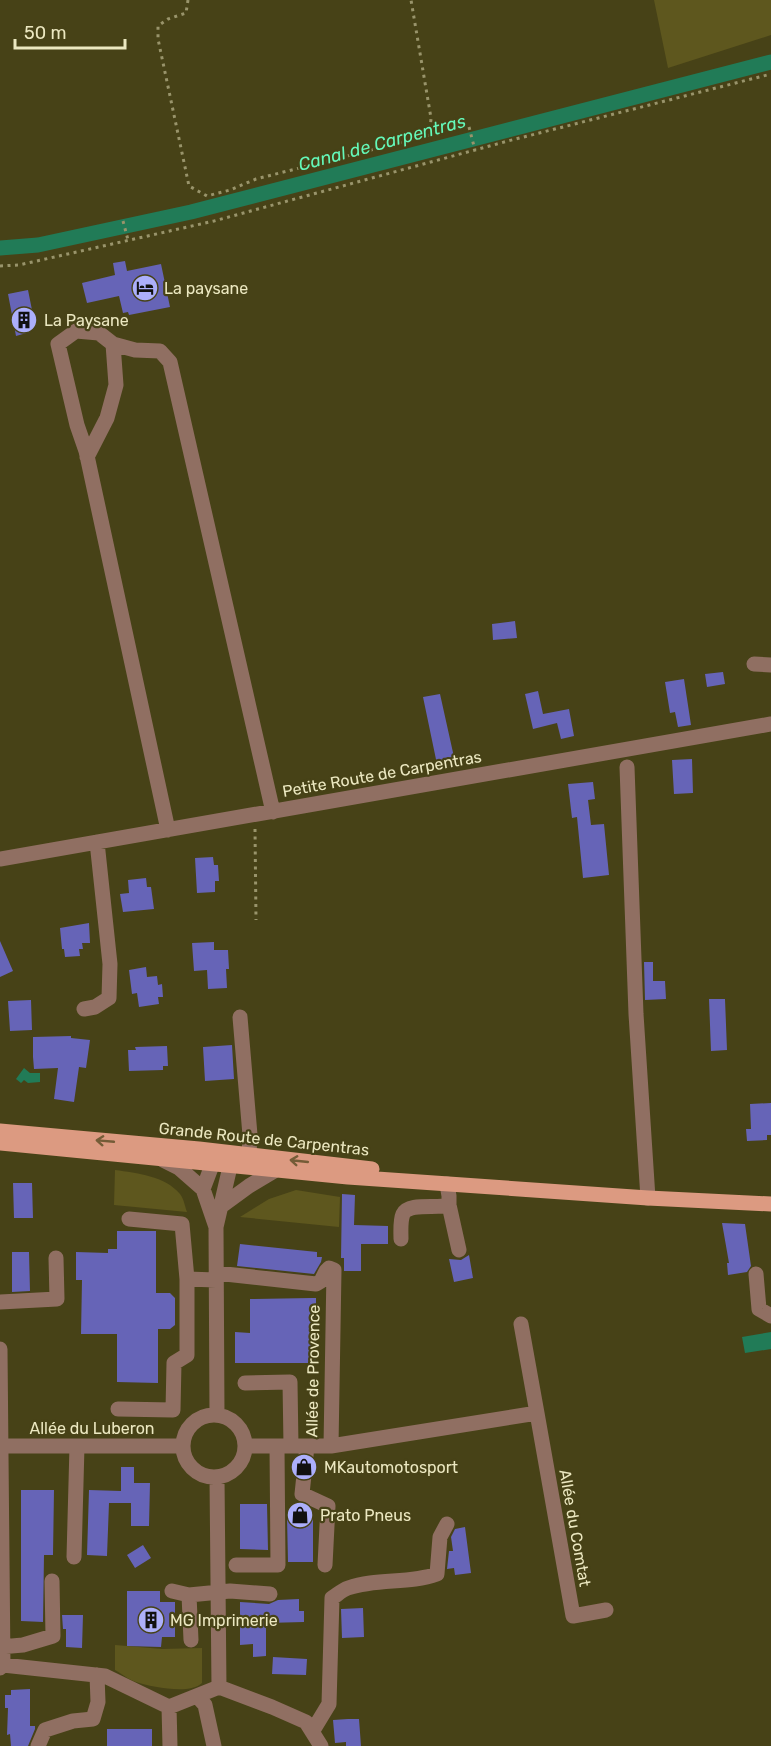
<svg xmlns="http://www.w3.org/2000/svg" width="771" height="1746" viewBox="0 0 771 1746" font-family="Rubik,sans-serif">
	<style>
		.green { fill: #5e571e }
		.water { fill: #217b57 }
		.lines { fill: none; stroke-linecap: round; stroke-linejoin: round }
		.canal { stroke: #217b57; stroke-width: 15 }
		.building { fill: #6664b7 }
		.path { stroke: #99946b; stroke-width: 3; stroke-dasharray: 3 4.5; stroke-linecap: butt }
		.minor { stroke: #906f62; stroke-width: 15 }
		.major { stroke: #dc9a81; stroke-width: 15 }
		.oneway { stroke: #745c37 }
		.labels { text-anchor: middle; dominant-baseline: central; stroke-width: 4.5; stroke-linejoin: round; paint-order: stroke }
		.poi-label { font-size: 16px; fill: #ece8c1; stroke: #474217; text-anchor: start }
		.street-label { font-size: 16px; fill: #ece8c1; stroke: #474217 }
		.water-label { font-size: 18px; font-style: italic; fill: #64f8b9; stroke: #474217 }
	</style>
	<rect width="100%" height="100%" fill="#474217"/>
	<path class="green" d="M654,0H771V35L668,68Z
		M115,1170C137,1173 165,1176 180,1194C184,1199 185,1207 187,1212L114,1205Z
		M296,1190L340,1197L339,1227L240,1217L269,1199Z
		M115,1645L162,1649L202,1648V1683C190,1695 152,1687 136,1682C129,1680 122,1674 115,1670Z"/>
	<path class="water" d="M24,1068L30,1073H40V1082L28,1083L24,1080L21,1083L16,1079Z
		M771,1332V1349L745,1353L742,1337Z"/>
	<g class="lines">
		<path class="canal" d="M0,248L38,245L191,212L771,62"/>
	</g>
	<path class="building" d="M125,261L127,271L161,264L170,307L129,315L128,312L123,313L119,296L87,303L82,283L115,275L113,263Z
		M28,290L35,325L29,326L30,332L16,336L8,294Z
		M515,621L517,638L493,640L492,624Z
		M723,672L725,684L707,687L705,674Z
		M684,679L691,725L678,727L675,712L670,713L665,682Z
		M538,691L543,714L569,709L574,736L561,739L557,723L533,729L525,694Z
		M440,694L456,766L438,769L423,697Z
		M692,759L693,793L674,794L672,760Z
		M593,782L595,799L588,800L591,825L604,824L609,875L583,878L577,817L572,818L568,784Z
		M213,857L214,865H218L219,881H215V892L197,893L195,858Z
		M146,878L147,887H151L154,909L123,912L120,894L129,893L128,880Z
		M89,923L90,943H82L83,949H79L80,956L65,957L64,949H62L60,928Z
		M0,941L13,971L0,977Z
		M214,942V950H228L229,969H226L227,988L208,989L207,970L194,971L192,943Z
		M644,962H653V981H665L666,999L645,1000Z
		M146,967L147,977L157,976L158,985L162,984L163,997H158L159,1004L139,1007L137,993L132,994L129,970Z
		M709,999H725L727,1050L711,1051Z
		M31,1000L32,1030L10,1031L8,1001Z
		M71,1036V1038L90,1040L86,1068L79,1067L74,1102L54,1099L58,1068L34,1069L33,1057V1037Z
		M232,1045L234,1079L205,1081L203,1047Z
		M167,1046L168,1066H163V1070L129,1071L128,1050H136L135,1047Z
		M771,1103V1135H767V1140L747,1141L746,1129H751L750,1104Z
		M13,1183H32L33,1218H14Z
		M342,1194L355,1195L354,1225L388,1226V1244H361V1271H344V1258H341Z
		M722,1223L745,1224L751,1266L747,1272L728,1275L727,1263H729Z
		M117,1231H156V1293H170L175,1298V1325L170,1329H158V1383L117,1382V1334H81L82,1280H76V1252L108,1253V1249H117Z
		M240,1244L317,1252V1257H322L321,1262L314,1274L237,1266Z
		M12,1252H29L30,1291L12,1292Z
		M469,1255L473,1278L454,1282L449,1259L461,1260Z
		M312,1298H316V1363H235V1332L250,1333V1299Z
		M121,1467H134V1483H150L149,1526H131V1503H109L107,1556L87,1555L89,1490L121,1491Z
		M21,1490H54L53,1555H44L43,1622L21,1621Z
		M240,1504H267L268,1550L240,1549Z
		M287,1517H313V1562H288Z
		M465,1527L471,1573L455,1575L454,1568L447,1569L449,1551H453L451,1537L455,1529Z
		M143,1545L151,1558L135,1568L127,1555Z
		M127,1591H160V1602H175V1637H162L161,1647L127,1646Z
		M299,1599V1611H304V1622L266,1623V1656L253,1657V1644L240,1645V1602L269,1604L278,1600Z
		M363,1608L364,1637L342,1638L341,1609Z
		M62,1615H83L82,1648L66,1647V1629H63Z
		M273,1657L307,1659L306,1675L272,1674Z
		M30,1689V1726H35V1729L28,1746H11L10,1734L7,1735L8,1708H5V1695H11V1690Z
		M348,1719H359L361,1746H346V1742L335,1743L333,1720Z
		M107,1729H152V1746H107Z"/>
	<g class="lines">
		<path class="path" d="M188,0L186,13L168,19L158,26V39L189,186L207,196L230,190L256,179L430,135L431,118L411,0
			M469,127L475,150
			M123,221L128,240
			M0,266L19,265L214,221L508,141L771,74
			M255,829L256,920"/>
		<path class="minor" d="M87,457L107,418L116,385L113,344
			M754,664L771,665
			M627,767L636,1014L648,1198
			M168,830L86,451L77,425L58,344L76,331L99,333L113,344L135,350L160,351L170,362L273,812
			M0,859L771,724
			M84,1009L95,1007L109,998L110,964L97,842
			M240,1017L250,1135L249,1155
			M163,1160L179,1168L203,1189
			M223,1205L249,1186L274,1171
			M449,1205L459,1250
			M129,1219L182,1224L187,1279
			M216,1227L203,1189L214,1160L220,1158
			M401,1239C401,1232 400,1221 403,1214C409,1202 437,1209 449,1205V1196L447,1184
			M216,1273L316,1284L321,1281L326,1271L329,1268L334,1270L331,1446H245
			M756,1274L759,1309L771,1316
			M0,1302L57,1299L56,1258
			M521,1324L537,1413
			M0,1349L3,1665
			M245,1383L290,1382L291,1446
			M118,1409L173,1410L174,1363L187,1355V1279L216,1280
			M217,1415L216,1227L229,1171V1166L218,1158
			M183 1446a31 31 0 1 1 62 0a31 31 0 1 1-62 0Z
			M2,1446H183
			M307,1446L302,1494L328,1506L325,1565
			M331,1446L537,1413L573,1616L606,1610
			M217,1477L219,1687
			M74,1557L77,1446
			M236,1565H278L277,1446
			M172,1591L189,1595L230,1591L270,1594
			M189,1595L191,1640
			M0,1647L23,1645L53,1636L52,1581
			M0,1668L3,1665L105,1676L169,1707L219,1687
			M219,1687L272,1707L306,1722L321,1746
			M197,1696L205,1705L214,1746
			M169,1707L170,1746
			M312,1732L329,1704L332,1598C337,1595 342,1590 348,1588C377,1578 409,1584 437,1574L440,1537L447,1524
			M38,1746L45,1730L73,1721L93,1719L98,1702L97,1675"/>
		<path class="major" d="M0,1131L199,1149L372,1169
			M0,1143L348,1177L648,1198L771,1204"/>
	</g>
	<defs><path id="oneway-shaft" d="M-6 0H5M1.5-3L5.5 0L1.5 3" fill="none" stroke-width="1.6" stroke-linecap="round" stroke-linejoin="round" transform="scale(1.5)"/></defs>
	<g class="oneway">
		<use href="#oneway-shaft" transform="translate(105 1141) rotate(-175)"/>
		<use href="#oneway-shaft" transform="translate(299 1161) rotate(-174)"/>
	</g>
	<defs>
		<symbol id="hotel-disc" viewBox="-11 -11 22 22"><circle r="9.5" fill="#acaffb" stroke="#474217"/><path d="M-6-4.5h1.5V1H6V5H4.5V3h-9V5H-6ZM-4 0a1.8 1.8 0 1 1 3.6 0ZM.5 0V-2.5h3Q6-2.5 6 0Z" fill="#111"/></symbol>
		<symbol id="building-disc" viewBox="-11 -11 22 22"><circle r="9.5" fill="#acaffb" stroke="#474217"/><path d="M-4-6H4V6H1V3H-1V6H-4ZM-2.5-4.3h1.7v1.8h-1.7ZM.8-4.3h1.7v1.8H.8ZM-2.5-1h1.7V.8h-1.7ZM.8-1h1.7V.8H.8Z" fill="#111"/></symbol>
		<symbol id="shop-disc" viewBox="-11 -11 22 22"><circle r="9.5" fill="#acaffb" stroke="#474217"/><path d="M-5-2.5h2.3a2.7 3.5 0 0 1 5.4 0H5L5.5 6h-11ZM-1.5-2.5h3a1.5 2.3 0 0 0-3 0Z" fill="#111"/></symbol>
	</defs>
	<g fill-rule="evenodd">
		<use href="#hotel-disc" x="130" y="273" width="30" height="30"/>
		<use href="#building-disc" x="9" y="305" width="30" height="30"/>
		<use href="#shop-disc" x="289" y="1452" width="30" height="30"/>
		<use href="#shop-disc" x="285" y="1500" width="30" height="30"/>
		<use href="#building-disc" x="136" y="1605" width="30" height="30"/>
	</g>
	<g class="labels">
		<g class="poi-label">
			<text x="164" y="288">La paysane</text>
			<text x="44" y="320">La Paysane</text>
			<text x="324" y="1467">MKautomotosport</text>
			<text x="320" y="1515">Prato Pneus</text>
			<text x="170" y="1620">MG Imprimerie</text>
		</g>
		<g class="street-label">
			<text transform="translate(382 774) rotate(-10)">Petite Route de Carpentras</text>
			<text transform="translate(264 1139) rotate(6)">Grande Route de Carpentras</text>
			<text transform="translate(313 1371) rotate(-89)">Allée de Provence</text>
			<text x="92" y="1428">Allée du Luberon</text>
			<text transform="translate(575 1528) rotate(80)">Allée du Comtat</text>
		</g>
		<g class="water-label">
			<text transform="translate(382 143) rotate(-15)">Canal de Carpentras</text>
		</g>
	</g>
	<path d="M15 39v9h110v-9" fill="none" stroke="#ece8c1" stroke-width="3"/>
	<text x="24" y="39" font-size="18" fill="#ece8c1" stroke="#474217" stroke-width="4.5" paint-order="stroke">50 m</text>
</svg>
